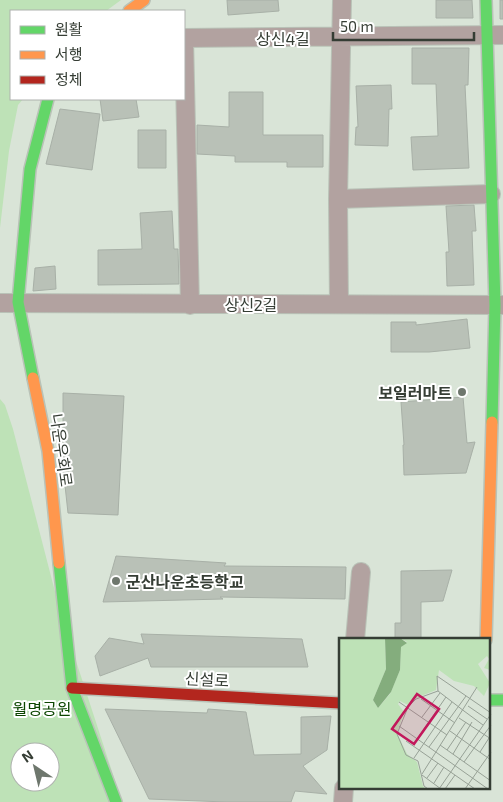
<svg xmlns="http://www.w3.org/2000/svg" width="503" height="802" viewBox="0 0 503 802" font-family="'Exo 2','Noto Sans KR',sans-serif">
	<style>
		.green { fill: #bee2b7; fill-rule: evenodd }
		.building { fill: #b9c1b7; stroke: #a8b0a7 }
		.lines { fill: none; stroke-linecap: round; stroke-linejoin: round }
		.street-casing { stroke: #b9c2b7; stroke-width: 20 }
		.fast-casing { stroke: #b9c2b7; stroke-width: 14 }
		.slow-casing { stroke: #b9c2b7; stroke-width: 14 }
		.jam-casing { stroke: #b9c2b7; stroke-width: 14 }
		.street { stroke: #b2a2a0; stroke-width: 18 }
		.fast { stroke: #63d668; stroke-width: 11 }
		.slow { stroke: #ff974d; stroke-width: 11 }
		.jam { stroke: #b3261e; stroke-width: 11 }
		.poi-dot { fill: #6e776d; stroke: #fff; stroke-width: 2 }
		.labels { text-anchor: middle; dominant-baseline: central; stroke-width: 4; stroke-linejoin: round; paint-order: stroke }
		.street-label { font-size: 16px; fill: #353d34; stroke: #fff }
		.poi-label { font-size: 16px; font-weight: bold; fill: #353d34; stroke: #fff; text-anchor: end }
		.park-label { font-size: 16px; fill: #0c4601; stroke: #fff }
		.inset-road { fill: none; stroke: #97a196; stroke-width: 1 }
		.view { fill: #c2185b; fill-opacity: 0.15; stroke: #c2185b; stroke-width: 2.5 }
		.inset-edge { fill: none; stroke: #353d34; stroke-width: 2.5 }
	</style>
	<rect width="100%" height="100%" fill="#d9e4d7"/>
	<path class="green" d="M0,0H121L106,11H11V99H23L18,105L9,151L0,228Z
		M0,399L5,405L13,429L61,615L122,802H0ZM20,752H50V782H20Z"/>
	<path class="building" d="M227,0H278L279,11L228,15Z
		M436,0H472L473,18H436Z
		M500,0H503V19H500Z
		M412,48H469L468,85H465L469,168L413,170L411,137L438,136L436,84H412Z
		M391,85L392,109H389L388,146L355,145L356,127H358L356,86Z
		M229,92H263V135H323V167H287V162H235V156L197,154V125L229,127Z
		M100,99H136L139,117L103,121Z
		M60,109L100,114L92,170L46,164Z
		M138,130H166V168H138Z
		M474,205L476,231H472L474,285L447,286L446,252H449L446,206Z
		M172,211L174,249H178L179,284L98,285V250L142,249L140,213Z
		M55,266L56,289L33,291L35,268Z
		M467,319L470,348L429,352H391V322H416V325Z
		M63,393L124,396L118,515L68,513L63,467Z
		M463,397L467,443L475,442L466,473L404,475L403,445H404L401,402Z
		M116,556L226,563L224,566L346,567L345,599L220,597L223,599L103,602Z
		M452,570L443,601L421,602V640H395V623H401V571Z
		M141,634L302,639L308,667H151L148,658L100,676L95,656L109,638L144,644Z
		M105,709L207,713L208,709L246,712L254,755L301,754V717L331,716L327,750L303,766L327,794L295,791L291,802H226L149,799Z"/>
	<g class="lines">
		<defs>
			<path id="street" d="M184,38L503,35
				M184,38L190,305
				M338,199L491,194
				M0,303L503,305
				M339,304L338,199L342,0
				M355,640L361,572
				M343,802L344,788"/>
			<path id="fast" d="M486,0L495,305L492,422
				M33,378L18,302L30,169L48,99
				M59,563L72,688L116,802
				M489,700H503"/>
			<path id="slow" d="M129,11L144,0
				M33,378L48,451L59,563
				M486,640L492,422"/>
			<path id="jam" d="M72,688L340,703"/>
		</defs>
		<use href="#street" class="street-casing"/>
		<use href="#fast" class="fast-casing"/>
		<use href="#slow" class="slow-casing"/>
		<use href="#jam" class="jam-casing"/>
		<use href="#street" class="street"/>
		<use href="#fast" class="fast"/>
		<use href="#slow" class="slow"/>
		<use href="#jam" class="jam"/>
	</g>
	<g class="poi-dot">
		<circle cx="462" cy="392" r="5"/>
		<circle cx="116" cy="581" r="5"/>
	</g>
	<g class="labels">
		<g class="street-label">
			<text x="283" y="38">상신4길</text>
			<text x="251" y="304">상신2길</text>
			<text transform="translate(62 450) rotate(82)">나운우회로</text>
			<text transform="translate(207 679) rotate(3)">신설로</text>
		</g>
		<g class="poi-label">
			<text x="452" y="392">보일러마트</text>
			<text x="126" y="581" text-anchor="start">군산나운초등학교</text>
		</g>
		<g class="park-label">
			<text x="42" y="708">월명공원</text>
		</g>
	</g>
	<g transform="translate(339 638)">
		<rect width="151" height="151" fill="#d9e4d7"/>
		<path d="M0,0H46L47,31L34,62L39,70L51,56L61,32L62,9L68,4L61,0H151V32L145,30L150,21L148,18L139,26L151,45L145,58L135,48L115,43L100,32L97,52L75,61L69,67L61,63L59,66L65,74L58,95L68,116L78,124L84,148L87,151H0Z" fill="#bee2b7"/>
		<path d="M46,0H61L68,5L62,9L61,32L52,54L39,70L34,62L47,31Z" fill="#84ad7d"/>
		<path class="inset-road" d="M99,53L125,73M82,61L116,85M60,64L108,97M129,68L148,81M125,73L144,87M83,79L101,55M120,80L152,101M60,88L149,151M111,93L152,122M78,101L107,59M67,103L136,151M101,107L152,143M90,109L127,58M108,112L127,84M141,114L150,100M114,116L133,84M75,120L113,64M125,124L152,87M83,136L138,49M83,137L102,151M88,140L99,125M95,145L105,129M89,151L85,148L79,123L67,117L58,96L69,69L77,61L99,53L98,38L152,75M100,151L152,76M106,151L116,137M126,151L152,114"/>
		<path class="view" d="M78,56L100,71L75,106L53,91Z"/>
		<rect width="151" height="151" class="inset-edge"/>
	</g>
	<rect x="10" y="10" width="175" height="90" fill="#ffffff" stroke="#aeb1ae"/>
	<rect x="20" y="26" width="25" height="8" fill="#63d668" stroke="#aeb1ae"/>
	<text x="55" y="35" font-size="15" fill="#353d34">원활</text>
	<rect x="20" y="51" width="25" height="8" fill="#ff974d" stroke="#aeb1ae"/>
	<text x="55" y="60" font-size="15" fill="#353d34">서행</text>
	<rect x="20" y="76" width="25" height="8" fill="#b3261e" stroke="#aeb1ae"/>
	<text x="55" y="85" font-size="15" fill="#353d34">정체</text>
	<g transform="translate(35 767) rotate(325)"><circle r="24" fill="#ffffff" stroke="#aeb1ae"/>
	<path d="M0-4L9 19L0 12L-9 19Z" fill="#6e776d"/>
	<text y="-8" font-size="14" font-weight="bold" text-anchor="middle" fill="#353d34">N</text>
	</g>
	<path d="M333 32v8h141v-8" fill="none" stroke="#353d34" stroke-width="2.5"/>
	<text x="340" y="32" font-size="15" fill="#353d34" stroke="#ffffff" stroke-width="4" paint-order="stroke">50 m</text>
</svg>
